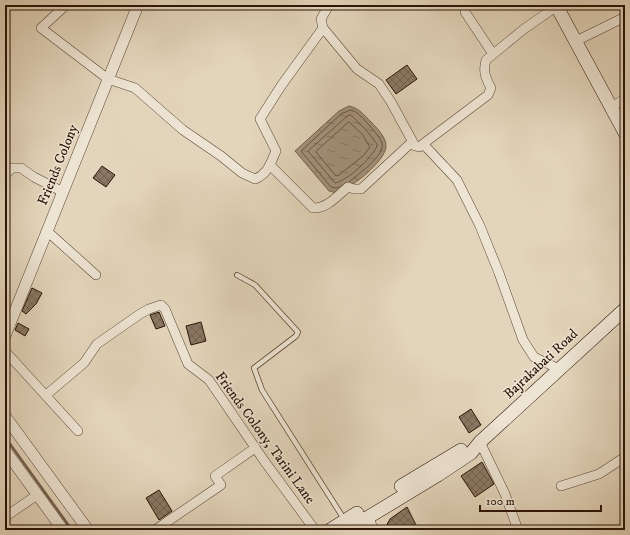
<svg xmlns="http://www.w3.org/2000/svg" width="630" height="535" viewBox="0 0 630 535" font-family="'IM FELL DW Pica',serif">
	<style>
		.water { fill: url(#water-ripples); stroke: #73604d }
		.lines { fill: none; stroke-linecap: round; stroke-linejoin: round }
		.shore { stroke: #675342; stroke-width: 1 }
		.stream { stroke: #73604d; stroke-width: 2.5 }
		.building { fill: url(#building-cross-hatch); stroke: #2a1306 }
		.service-casing { stroke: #584433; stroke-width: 6 }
		.minor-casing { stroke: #584433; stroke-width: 10 }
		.tertiary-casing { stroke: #584433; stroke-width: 12 }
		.secondary-casing { stroke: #2a1306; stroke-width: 14 }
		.service { stroke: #ede4d3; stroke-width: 4.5 }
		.minor { stroke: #ede4d3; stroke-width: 9 }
		.tertiary { stroke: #ede4d3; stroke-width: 11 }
		.secondary { stroke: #ede4d3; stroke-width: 13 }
		.labels { text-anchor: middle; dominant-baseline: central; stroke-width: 3; stroke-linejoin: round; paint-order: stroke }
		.street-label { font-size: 14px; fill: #2a1306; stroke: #ede4d3 }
	</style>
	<defs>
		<pattern id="water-ripples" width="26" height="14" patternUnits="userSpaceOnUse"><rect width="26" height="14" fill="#a4937d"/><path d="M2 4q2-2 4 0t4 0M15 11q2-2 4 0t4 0" fill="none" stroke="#867764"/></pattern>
		<pattern id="building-cross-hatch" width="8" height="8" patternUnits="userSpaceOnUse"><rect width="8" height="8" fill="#8a7864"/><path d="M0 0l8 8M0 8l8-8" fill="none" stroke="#716150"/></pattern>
	</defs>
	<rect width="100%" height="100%" fill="#e3d5bb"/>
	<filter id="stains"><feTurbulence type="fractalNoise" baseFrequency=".005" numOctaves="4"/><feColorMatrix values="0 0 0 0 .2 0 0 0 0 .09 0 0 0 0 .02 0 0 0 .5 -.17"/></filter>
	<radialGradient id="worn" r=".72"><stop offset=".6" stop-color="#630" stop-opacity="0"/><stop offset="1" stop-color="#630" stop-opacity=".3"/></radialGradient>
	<path class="water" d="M349,106C359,108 364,115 371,122C376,127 387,138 386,147C385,161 352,188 338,192C335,193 333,192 329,191L295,151L339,111Z"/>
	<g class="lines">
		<path class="shore" d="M350,115L352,116L366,130L377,144V146C371,159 348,180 335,183L308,151L344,119Z
			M349,122L362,134L370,147L363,156L339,175L336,176L316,152Z
			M339,187L336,188L331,187L301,151L341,114L350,110C358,111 364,120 369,125C373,130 380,137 382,143C386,155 357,175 349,182"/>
		<path class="stream" d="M5,437L72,530"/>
	</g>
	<path class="building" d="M407,65L417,79L396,94L386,80Z
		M102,166L115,175L106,187L93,178Z
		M32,288L42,293L36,304L26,314L22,311Z
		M159,312L165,326L156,329L150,315Z
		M201,322L206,341L191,345L186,326Z
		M18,323L29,329L25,336L15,330Z
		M471,409L481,425L469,433L459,417Z
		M482,462L494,484L475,497L461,476Z
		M159,490L172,511L159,520L146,498Z
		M407,507L416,525L405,530H384L390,519Z"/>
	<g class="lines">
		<defs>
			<path id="service" d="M237,275L255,285L298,332L296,336L254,368L262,390L344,519"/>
			<path id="minor" d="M66,5L41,28L108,79L135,88L183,130L221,156L242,173L255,179C268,174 271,162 276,151L260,119L281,86L323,28
				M329,5L321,19L323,28L357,69L379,84L391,102L415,146L419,147L423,145L427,148L457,180L480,226L499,273L523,340L534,357L559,369
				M465,12L493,54
				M576,41L625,17
				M611,107L625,99
				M419,147L488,95L491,88C485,77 483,71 486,60L524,29L557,6
				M270,165L313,208C327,209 338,195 348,187L354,189H361L412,142
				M5,175L12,168H21L34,177L63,192
				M47,231L96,275
				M5,351L78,431
				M46,395L84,363L97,344L140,314L149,309L161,305L165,309L188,364L209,380L265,462L315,530
				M480,442L505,494L518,530
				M561,486L599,474L625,457
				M5,517L37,495
				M368,517L374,530
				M155,530L221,485L215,476L255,448"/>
			<path id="tertiary" d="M5,336L138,5
				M5,416L88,530
				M5,450L63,530"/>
			<path id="secondary" d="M556,5L625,133
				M401,486L461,450
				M330,530L357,513
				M347,530L438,475L471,453L480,442L625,309"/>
		</defs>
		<use href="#service" class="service-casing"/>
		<use href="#minor" class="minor-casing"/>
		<use href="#tertiary" class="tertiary-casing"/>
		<use href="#secondary" class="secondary-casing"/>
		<use href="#service" class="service"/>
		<use href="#minor" class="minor"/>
		<use href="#tertiary" class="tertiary"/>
		<use href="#secondary" class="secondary"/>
	</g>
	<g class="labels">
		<g class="street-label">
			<text transform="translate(58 165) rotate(-68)">Friends Colony</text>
			<text transform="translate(541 364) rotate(-43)">Bajrakabati Road</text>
			<text transform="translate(265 438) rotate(54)">Friends Colony, Tarini Lane</text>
		</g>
	</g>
	<rect width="630" height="535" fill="none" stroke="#e3d5bb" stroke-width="20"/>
	<rect x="6" y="6" width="618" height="523" fill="none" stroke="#2a1306" stroke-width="2"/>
	<rect x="10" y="10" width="610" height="515" fill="none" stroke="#2a1306"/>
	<path d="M480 505v6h121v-6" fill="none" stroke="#2a1306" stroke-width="2"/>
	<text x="486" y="505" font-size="12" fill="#2a1306" stroke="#ede4d3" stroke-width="3" paint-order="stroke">100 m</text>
	<rect width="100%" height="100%" filter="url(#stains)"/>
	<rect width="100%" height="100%" fill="url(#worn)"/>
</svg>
